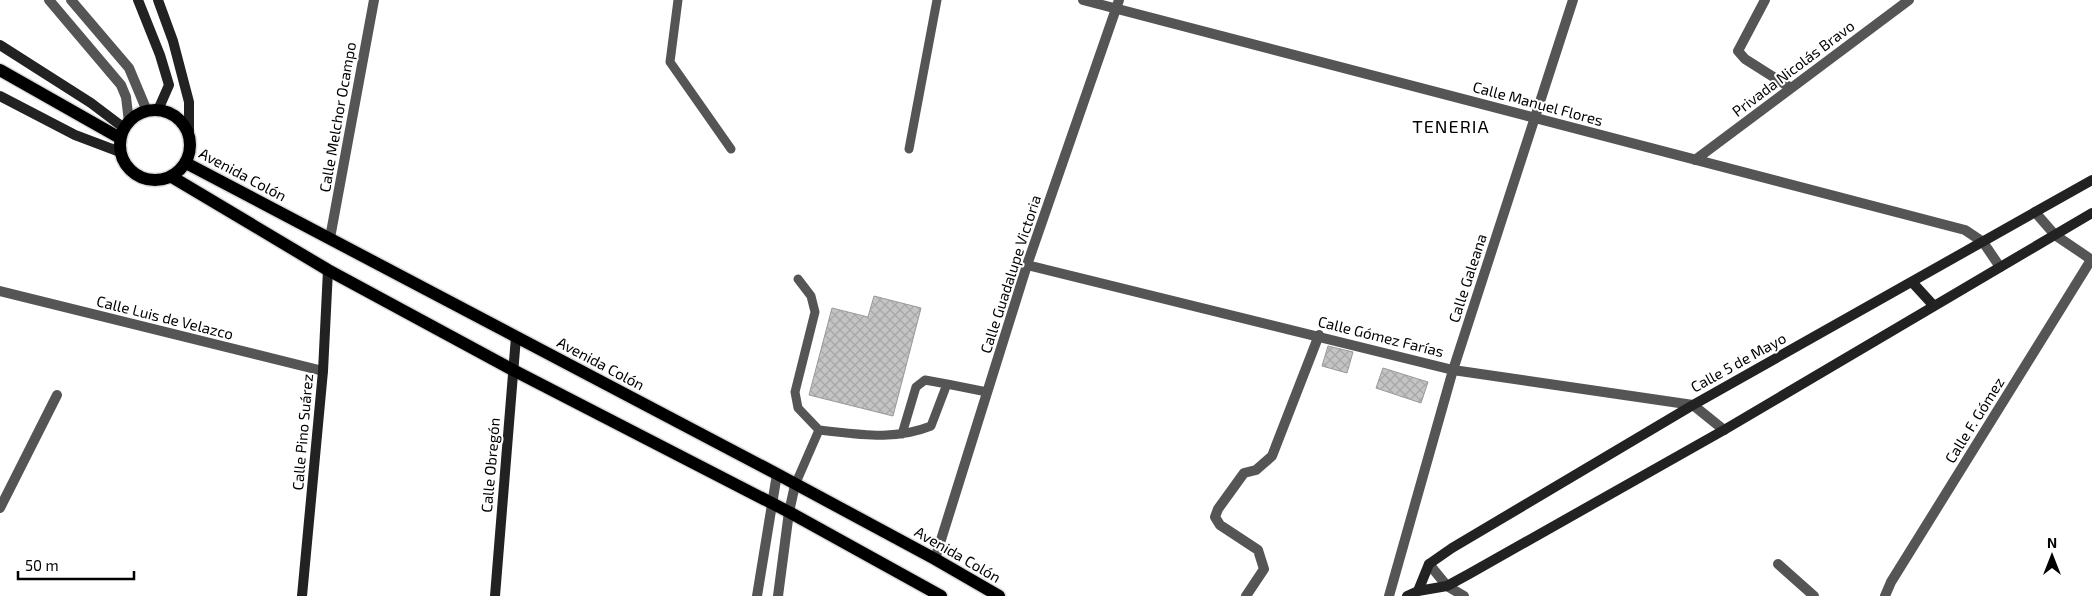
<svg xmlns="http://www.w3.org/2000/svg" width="2092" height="596" viewBox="0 0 2092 596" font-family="'Exo 2',sans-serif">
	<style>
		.building { fill: url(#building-cross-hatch); stroke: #999 }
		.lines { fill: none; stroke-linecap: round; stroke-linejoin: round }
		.primary-casing { stroke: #dbdbdb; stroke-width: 15 }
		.lane { stroke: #555; stroke-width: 9 }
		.street { stroke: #555; stroke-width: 10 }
		.secondary { stroke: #222; stroke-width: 10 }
		.primary { stroke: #000; stroke-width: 12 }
		.labels { text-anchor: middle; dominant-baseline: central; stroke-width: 4; stroke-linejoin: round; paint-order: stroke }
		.street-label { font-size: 15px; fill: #000; stroke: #fff }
		.quarter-label { font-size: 18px; letter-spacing: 1px; fill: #000; stroke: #fff }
	</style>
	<defs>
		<pattern id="building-cross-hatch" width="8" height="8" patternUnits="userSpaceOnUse" patternTransform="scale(1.25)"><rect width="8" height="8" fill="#c4c4c4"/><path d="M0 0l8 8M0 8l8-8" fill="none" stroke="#a7a7a7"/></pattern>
	</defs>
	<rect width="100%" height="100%" fill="#fff"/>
	<path class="building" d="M874,296L921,308L893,416L809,395L832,308L868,317Z
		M1328,346L1353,352L1347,373L1322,366Z
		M1383,368L1428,382L1421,403L1376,388Z"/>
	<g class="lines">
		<defs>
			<path id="primary" d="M0,70L120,138
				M120 145a35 35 0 1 1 70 0a35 35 0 1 1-70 0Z
				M186,163L777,474L935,559L999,596
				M172,177L328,270L513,370L789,512L941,596"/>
		</defs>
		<use href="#primary" class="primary-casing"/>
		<path class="lane" d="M678,0L670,62L731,149
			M909,149L937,0
			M819,430C858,434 894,441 931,426L947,384L987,392
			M902,434L916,387L925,380L947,384
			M795,485L819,430L798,408L795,392L815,312L811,296L798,279"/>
		<path class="street" d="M49,0L121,85L126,97L129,122
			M71,0L129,68L147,111
			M1083,0L1965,230L1983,242L2000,267
			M1765,0L1738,51L1745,59L1791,88
			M1695,160L1909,0
			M2035,212L2055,235L2092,260
			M330,238L374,0
			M1027,265L1453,370L1693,405L1724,430
			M0,291L323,371
			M0,508L57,395
			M935,559L1027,265L1119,0
			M1429,564L1447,586L1464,596
			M1778,564L1814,596
			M757,596L777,474
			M778,596L789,512L795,485
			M1246,596L1264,569L1258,550L1220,525L1215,517L1218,509L1244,473L1256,470L1272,456L1319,335
			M1389,596L1453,370L1573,0
			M1885,596L1891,582L2091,260"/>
		<path class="secondary" d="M138,0L160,55L169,85L158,110
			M158,0L173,41L189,102V134
			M0,45L91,103L124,128
			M0,96L75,135L120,152
			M1912,282L1934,306
			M1418,591L1429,564L1452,548L1693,405L2092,180
			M302,596L323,371L328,270
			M495,596L516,337
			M1407,596L1418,591L1447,586L1469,574L1724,430L2092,213"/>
		<use href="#primary" class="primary"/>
	</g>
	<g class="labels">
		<g class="street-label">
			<text transform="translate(1793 68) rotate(-37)">Privada Nicolás Bravo</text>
			<text transform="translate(1538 103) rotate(15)">Calle Manuel Flores</text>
			<text transform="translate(337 117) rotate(-80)">Calle Melchor Ocampo</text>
			<text transform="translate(243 174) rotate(28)">Avenida Colón</text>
			<text transform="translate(1010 274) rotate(-72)">Calle Guadalupe Victoria</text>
			<text transform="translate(1467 278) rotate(-72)">Calle Galeana</text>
			<text transform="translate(165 317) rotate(14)">Calle Luis de Velazco</text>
			<text transform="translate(1381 336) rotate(14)">Calle Gómez Farías</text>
			<text transform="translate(1738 362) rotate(-29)">Calle 5 de Mayo</text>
			<text transform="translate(601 363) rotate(28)">Avenida Colón</text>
			<text transform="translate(1974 420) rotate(-58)">Calle F. Gómez</text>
			<text transform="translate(302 432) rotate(-85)">Calle Pino Suárez</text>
			<text transform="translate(490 465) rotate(-85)">Calle Obregón</text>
			<text transform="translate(958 554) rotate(30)">Avenida Colón</text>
		</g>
		<g class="quarter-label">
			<text x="1451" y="126">TENERIA</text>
		</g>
	</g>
	<g transform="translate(2052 556)" stroke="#ffffff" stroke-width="4" paint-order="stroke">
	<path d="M0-4L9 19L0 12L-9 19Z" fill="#000000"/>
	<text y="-8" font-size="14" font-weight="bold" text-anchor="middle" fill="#000000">N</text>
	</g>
	<path d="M18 571v8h116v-8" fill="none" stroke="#000000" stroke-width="2.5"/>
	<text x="25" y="571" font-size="15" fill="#000000" stroke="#ffffff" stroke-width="4" paint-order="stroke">50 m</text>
</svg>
